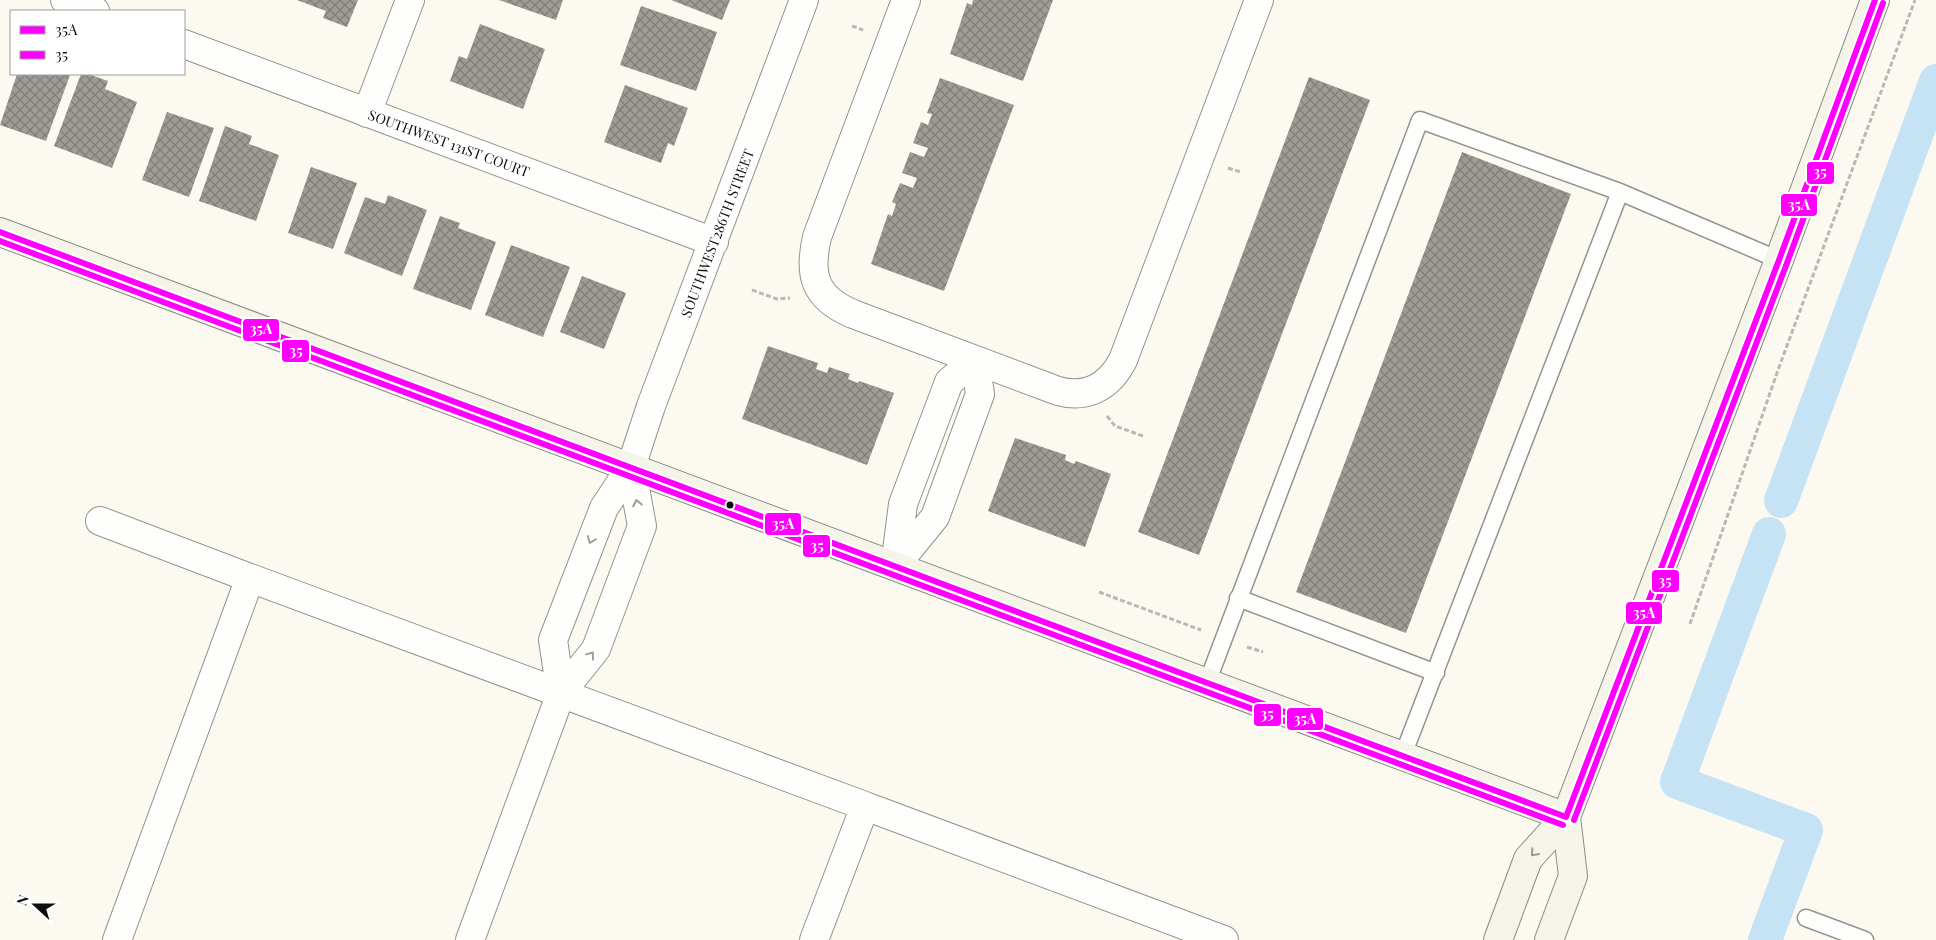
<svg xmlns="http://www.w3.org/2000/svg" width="1936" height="940" viewBox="0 0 1936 940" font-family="'Playfair Display',serif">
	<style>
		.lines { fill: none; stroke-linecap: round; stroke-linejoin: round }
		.canal { stroke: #c6e3f6; stroke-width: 34 }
		.building { fill: url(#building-cross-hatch) }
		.lane-casing { stroke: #94938f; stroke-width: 19 }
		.street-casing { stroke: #94938f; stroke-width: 30 }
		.secondary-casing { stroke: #8b8a86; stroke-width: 30 }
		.path { stroke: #b8b8b6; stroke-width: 3; stroke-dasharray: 5 2.5; stroke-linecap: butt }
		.lane { stroke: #fefefd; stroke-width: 16 }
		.street { stroke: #fefefd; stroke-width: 28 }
		.secondary { stroke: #f5f4e8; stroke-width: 28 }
		.bus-1-casing { stroke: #fff; stroke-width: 10 }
		.bus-2-casing { stroke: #fff; stroke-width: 10 }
		.bus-1 { stroke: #f0f; stroke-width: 6 }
		.bus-2 { stroke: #f0f; stroke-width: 6 }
		.oneway { stroke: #9e9e9d }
		.oneway2 { stroke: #989890 }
		.bus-dot { fill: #0d0d0d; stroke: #fff; stroke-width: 2 }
		.labels { text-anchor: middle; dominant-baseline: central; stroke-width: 5; stroke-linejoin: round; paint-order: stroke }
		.street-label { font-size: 14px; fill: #0d0d0d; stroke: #fff }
		.line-badge { stroke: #fff; stroke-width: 2 }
		.badge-label { font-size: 14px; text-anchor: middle; font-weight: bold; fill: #fff }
	</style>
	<defs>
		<pattern id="building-cross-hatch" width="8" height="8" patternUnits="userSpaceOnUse" patternTransform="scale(1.25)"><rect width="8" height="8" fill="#9e9c96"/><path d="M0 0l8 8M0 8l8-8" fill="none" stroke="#7f7e79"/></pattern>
	</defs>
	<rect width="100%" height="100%" fill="#fbf9f0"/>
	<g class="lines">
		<path class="canal" d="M1781,501L1936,81
			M1765,940L1806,830L1677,782L1769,534"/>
	</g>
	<path class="building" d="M297,0H358L347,27L323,18L326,11Z
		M499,0H563L556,20Z
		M671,0H730L722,20Z
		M973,0H1053L1023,81L950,54L967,3L972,5Z
		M641,6L717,32L696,91L620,65Z
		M480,24L545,49L523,109L450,81L459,56L467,59Z
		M17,74L70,75L46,141L0,125Z
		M81,74H88L108,81L105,89L137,102L112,168L54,146Z
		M1309,77L1370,100L1199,555L1138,532Z
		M940,78L1014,105L944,291L871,264L888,214L892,216L896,204L892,202L900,183L913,188L917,178L902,173L910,152L924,157L928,148L913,143L921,122L928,125L932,114L927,113Z
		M625,85L688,108L674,146L668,143L661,163L604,142Z
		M167,112L214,128L189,197L142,180Z
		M225,126L252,136L249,144L279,155L256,221L199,201Z
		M1462,152L1571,194L1406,633L1296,592Z
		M311,167L357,183L333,249L288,233Z
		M388,195L427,210L402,276L344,253L365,197L385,204Z
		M440,216L460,223L458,228L496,242L471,310L413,289Z
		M511,245L570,267L543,337L485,315Z
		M582,276L626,293L604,349L560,332Z
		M768,346L818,363L816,369L827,373L829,367L850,374L848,379L858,383L859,381L894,393L867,465L742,419Z
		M1015,438L1066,455L1065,460L1074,464L1076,461L1111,474L1085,547L988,511Z"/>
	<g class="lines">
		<defs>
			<path id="lane" d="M1620,192L1779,260
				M1238,598L1436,673
				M1207,683L1420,120L1620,192L1403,755
				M1806,918L1865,940"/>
			<path id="street" d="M65,0L95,11
				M906,0L817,237C808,276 815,298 853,314L1058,391C1087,399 1109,387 1123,360L1259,0
				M184,44L714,242
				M367,113L410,0
				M975,360L980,394L935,517L895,566L903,504L949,382Z
				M100,521L250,578L117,940
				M250,578L865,806
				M561,693L553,640L604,508L631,467L651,406L804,0
				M470,940L561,693L596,649L642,526L631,467
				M814,940L865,806L1224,940"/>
			<path id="secondary" d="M0,232L1566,817
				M1498,940L1528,859L1566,817L1779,260L1875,0
				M1549,940L1573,876L1566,817"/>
		</defs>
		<use href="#lane" class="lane-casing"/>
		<use href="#street" class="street-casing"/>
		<use href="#secondary" class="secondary-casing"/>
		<path class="path" d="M852,26L863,30
			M1228,168L1241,172
			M752,290L777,299L790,298
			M1107,416L1115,426L1143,436
			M1099,592L1201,630
			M1690,624L1778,370L1915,0
			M1247,647L1263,652"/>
		<use href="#lane" class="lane"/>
		<use href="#street" class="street"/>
		<use href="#secondary" class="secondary"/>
		<defs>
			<path id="bus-1" d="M0,232L1566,817
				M1566,817L1779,260L1875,0"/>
			<path id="bus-2" d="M0,241L1563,825
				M1574,820L1787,263L1883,3"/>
		</defs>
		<use href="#bus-1" class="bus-1-casing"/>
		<use href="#bus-2" class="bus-2-casing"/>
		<use href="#bus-1" class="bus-1"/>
		<use href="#bus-2" class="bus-2"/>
	</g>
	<defs><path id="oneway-chevron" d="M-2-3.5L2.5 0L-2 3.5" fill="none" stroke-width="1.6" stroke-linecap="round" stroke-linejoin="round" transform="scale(1.25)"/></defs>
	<g class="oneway">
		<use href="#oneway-chevron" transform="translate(637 503) rotate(-101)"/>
		<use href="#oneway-chevron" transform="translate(591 540) rotate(111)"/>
		<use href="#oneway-chevron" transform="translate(591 655) rotate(-53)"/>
	</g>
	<use class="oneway2" href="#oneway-chevron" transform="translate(1534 853) rotate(131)"/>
	<circle class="bus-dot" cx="730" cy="505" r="4.5"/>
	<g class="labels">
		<g class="street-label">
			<text transform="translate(449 143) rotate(20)">SOUTHWEST 131ST COURT</text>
			<text transform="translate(717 233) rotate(-69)">SOUTHWEST286TH STREET</text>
		</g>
	</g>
	<g class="line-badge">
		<rect x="1806" y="161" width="29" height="24" rx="5" fill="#f0f"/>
		<rect x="1780" y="193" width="38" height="24" rx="5" fill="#f0f"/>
		<rect x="242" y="318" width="38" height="24" rx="5" fill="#f0f"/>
		<rect x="281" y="339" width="29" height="24" rx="5" fill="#f0f"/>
		<rect x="764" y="512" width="38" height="24" rx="5" fill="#f0f"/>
		<rect x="802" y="534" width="29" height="24" rx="5" fill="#f0f"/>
		<rect x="1651" y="569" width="29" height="24" rx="5" fill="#f0f"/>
		<rect x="1625" y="601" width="38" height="24" rx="5" fill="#f0f"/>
		<rect x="1253" y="703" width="29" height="24" rx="5" fill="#f0f"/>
		<rect x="1286" y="707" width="38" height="24" rx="5" fill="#f0f"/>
	</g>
	<g class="badge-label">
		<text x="1820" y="177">35</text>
		<text x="1799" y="210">35A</text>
		<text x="261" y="334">35A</text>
		<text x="296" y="356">35</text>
		<text x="783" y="529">35A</text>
		<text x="817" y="551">35</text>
		<text x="1665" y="586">35</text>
		<text x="1644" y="618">35A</text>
		<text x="1267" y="719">35</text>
		<text x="1305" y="724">35A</text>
	</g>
	<rect x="10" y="10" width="175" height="65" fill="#ffffff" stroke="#9e9e9e"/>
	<rect x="20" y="26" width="25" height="8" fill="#ff00ff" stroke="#9e9e9e"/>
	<text x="55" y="35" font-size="15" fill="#0d0d0d">35A</text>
	<rect x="20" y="51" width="25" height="8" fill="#ff00ff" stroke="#9e9e9e"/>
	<text x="55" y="60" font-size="15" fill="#0d0d0d">35</text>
	<g transform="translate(35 905) rotate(291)" stroke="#ffffff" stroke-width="4" paint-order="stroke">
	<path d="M0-4L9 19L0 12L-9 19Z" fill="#0d0d0d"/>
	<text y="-8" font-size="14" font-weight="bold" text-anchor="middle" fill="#0d0d0d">N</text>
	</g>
</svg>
